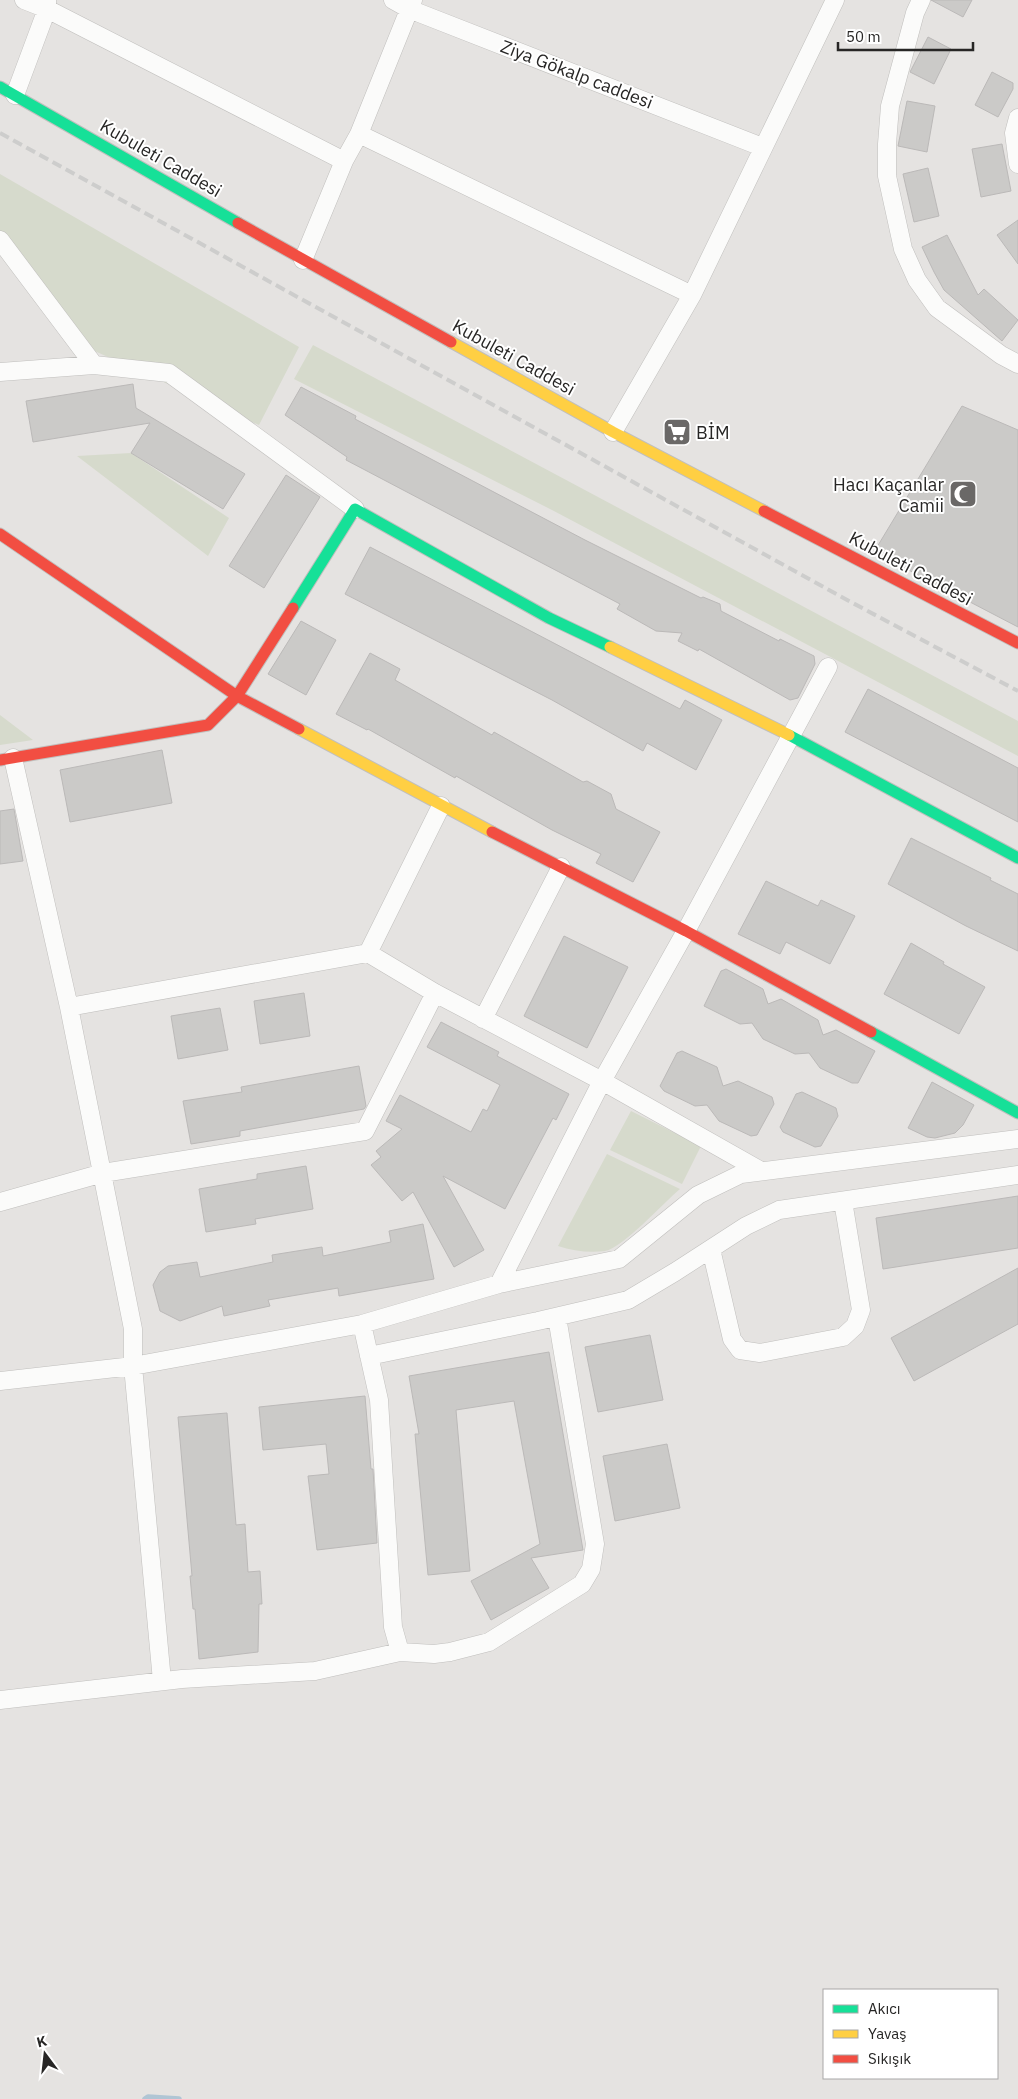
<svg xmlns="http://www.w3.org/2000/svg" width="1018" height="2099" viewBox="0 0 1018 2099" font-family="'IBM Plex Sans',sans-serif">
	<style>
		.green { fill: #d6dacc }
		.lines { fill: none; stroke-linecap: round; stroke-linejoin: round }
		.stream { stroke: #b0c5d4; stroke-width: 5.5 }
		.building { fill: #cbcac8; stroke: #bbb9b8 }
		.street-casing { stroke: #c0bfbd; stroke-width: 19 }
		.fast-casing { stroke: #c0bfbd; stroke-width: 13 }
		.slow-casing { stroke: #c0bfbd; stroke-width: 13 }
		.jam-casing { stroke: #c0bfbd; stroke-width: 13 }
		.street { stroke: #fbfbfa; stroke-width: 18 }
		.fast { stroke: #16e098; stroke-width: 11 }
		.slow { stroke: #ffcf43; stroke-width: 11 }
		.jam { stroke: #f24e42; stroke-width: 11 }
		.rail { stroke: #cdcdcc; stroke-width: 4; stroke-dasharray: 10 5; stroke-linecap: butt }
		.labels { text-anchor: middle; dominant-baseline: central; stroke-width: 4; stroke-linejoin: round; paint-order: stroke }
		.street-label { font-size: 18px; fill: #272625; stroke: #fff }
		.poi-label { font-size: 18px; fill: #272625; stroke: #fff; text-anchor: start }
	</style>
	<rect width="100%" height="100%" fill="#e5e3e1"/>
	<path class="green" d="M0,174L299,347L259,425L88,348L0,234Z
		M313,345L1018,721V756L552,510L294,379Z
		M131,453L229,518L208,556L77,456Z
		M0,715L33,740L0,745Z
		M631,1111L701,1146L682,1184L610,1150Z
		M607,1154L680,1189C663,1203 623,1248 605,1251C589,1253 573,1251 558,1246Z"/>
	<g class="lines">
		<path class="stream" d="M145,2099L148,2097L179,2099"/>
	</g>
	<path class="building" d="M931,0H972L963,17Z
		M928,37L951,49L934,84L910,72Z
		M992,72L1013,83V89L998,117L975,105Z
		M907,101L935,106L927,152L898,146Z
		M1002,144L1011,191L981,197L972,149Z
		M928,168L939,216L914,222L903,174Z
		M1018,220V264L997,235Z
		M947,235L978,295L984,289L1018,320L1002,341L944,290L934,272L922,247Z
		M133,384L136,408L245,474L223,509L131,453L150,423L33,442L26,401Z
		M301,387L356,416L355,419L585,540L701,598L703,597L720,604L721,611L779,641L780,639L814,656L815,664L798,698L790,700L699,649L698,651L678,641L682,633L656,631L617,609L620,604L346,460L347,457L285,415Z
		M962,406L1018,430V627L874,552Z
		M286,475L320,497L264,588L229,566Z
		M370,547L680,709L685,700L722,720L696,770L647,743L643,751L552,700L345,594Z
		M301,621L336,640L306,695L268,674Z
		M370,653L400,669L395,680L492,735L494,732L583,782L587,781L611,794L616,809L660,832L633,882L596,863L601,854L552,830L456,776L455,778L368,729L367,730L336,714Z
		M868,689L1018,768V822L845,732Z
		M162,750L172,803L70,822L60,770Z
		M14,809L23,861L0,864V811Z
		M911,838L991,878L990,880L1018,894V951L966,926L888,884Z
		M766,881L818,906L821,900L855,916L830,964L786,942L780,954L738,934Z
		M564,936L628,967L587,1048L524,1016Z
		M911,943L944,962L943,964L985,987L959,1034L884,994Z
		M726,969L763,989L768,1004L781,999L818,1020L823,1035L836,1030L875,1051L858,1083H852L820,1068L809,1053L795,1054L763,1039L752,1023L740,1024L704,1006L721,971Z
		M304,993L310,1036L260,1044L254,1001Z
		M220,1008L228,1050L178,1059L171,1016Z
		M441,1022L499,1052L497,1056L569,1094L556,1120L553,1118L505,1209L443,1176L484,1250L454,1267L413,1192L402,1201L371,1165L381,1157L376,1151L402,1129L386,1121L400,1095L471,1132L483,1109L487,1111L500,1085L427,1047Z
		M682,1051L717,1067L723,1086L738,1081L772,1097L774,1104L757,1135L751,1136L719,1121L707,1105L695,1106L664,1091L660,1086L677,1053Z
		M359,1066L366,1106L364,1109L240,1131V1136L191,1144L183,1101L242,1092L241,1087Z
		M932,1082L974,1105L963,1125L955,1133L935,1138L927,1137L908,1128Z
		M802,1092L836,1108L838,1116L821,1146L815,1147L783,1132L780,1127L796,1094Z
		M306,1166L313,1209L255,1219L256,1224L206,1232L199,1189L257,1179V1174Z
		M1018,1196V1248L883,1269L876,1218Z
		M423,1224L434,1279L339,1296L338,1288L268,1300L270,1306L224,1316L222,1306L180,1321L160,1311L153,1285L160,1272L168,1266L197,1262L200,1277L273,1262L272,1255L322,1247L323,1256L391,1242L389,1231Z
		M1018,1268V1324L914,1381L891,1338Z
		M650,1335L663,1400L598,1412L585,1347Z
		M549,1352L583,1550L531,1558L549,1588L491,1620L471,1581L540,1544L514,1401L456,1410L470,1571L428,1575L415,1434H419L409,1376Z
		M365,1396L371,1469H373L377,1543L317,1550L308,1476L329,1474L326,1444L263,1450L259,1407Z
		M227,1413L236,1525L245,1524L248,1572L260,1571L262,1604H259L258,1652L199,1659L195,1609H193L190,1576H192L178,1417Z
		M667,1444L680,1508L615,1521L603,1456Z"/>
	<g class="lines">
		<defs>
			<path id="street" d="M24,0L47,9L344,161
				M393,0L409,9L762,147
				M921,0L915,13L890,106L887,144V176L903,249L917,280L937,308L1001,355L1018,364
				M15,95L47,9V0
				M1018,118L1014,133L1018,164
				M359,134L692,295
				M0,240L94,365
				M303,260L344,161L359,134L413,0
				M0,372L94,365L169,373L355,509
				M613,432L692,295L835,0
				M13,758L69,1007L133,1329V1366L162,1681
				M368,953L435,993L602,1081L761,1171
				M69,1007L368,953L441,806
				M483,1019L561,867
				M0,1202L103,1173L365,1131L435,993
				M711,1249L732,1339L740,1350L760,1353L843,1337L855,1326L861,1310L843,1201
				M499,1284L602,1081L686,931L828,667
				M362,1324L379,1400L393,1627L400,1652
				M369,1356L538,1321L628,1300L675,1272L746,1226L779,1210L1018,1175
				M0,1381L133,1366L362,1324L499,1284L619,1259L698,1195L741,1174L1018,1139
				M0,1700L182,1679L315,1671L400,1652L434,1654L450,1652L489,1642L582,1584L591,1569L595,1544L557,1317"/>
			<path id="fast" d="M0,87L238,223
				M293,608L355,509L549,618L610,647
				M789,735L1018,858
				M871,1032L1018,1113"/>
			<path id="slow" d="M451,342L613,432L764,511
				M610,647L789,735
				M299,729L492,832"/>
			<path id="jam" d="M238,223L451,342
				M764,511L1018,643
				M0,534L237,696L299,729
				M0,760L208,725L237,696L293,608
				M492,832L686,931L871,1032"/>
		</defs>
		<use href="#street" class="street-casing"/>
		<use href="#fast" class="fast-casing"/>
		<use href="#slow" class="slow-casing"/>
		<use href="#jam" class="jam-casing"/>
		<use href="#street" class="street"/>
		<use href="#fast" class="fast"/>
		<use href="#slow" class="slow"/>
		<use href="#jam" class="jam"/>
		<path class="rail" d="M0,133L849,601L1018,691"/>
	</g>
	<defs>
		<symbol id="supermarket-square" viewBox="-11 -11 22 22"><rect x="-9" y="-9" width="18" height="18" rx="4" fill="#6a6867" stroke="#fff"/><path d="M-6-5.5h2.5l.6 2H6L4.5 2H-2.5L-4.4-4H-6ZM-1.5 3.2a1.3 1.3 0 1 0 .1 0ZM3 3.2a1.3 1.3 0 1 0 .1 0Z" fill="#fff"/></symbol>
		<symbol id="mosque-square" viewBox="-11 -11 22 22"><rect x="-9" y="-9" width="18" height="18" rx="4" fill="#6a6867" stroke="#fff"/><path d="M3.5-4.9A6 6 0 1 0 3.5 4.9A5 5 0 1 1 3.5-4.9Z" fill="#fff"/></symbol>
	</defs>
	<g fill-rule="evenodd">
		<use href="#supermarket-square" x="661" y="416" width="32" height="32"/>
		<use href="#mosque-square" x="947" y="478" width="32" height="32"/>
	</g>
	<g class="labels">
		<g class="street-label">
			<text transform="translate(577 74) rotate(21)">Ziya Gökalp caddesi</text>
			<text transform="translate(161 158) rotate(30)">Kubuleti Caddesi</text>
			<text transform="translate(514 357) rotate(29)">Kubuleti Caddesi</text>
			<text transform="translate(911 568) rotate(28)">Kubuleti Caddesi</text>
		</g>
		<g class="poi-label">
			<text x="696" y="432">BİM</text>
			<text x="944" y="484" text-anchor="end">Hacı Kaçanlar<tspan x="944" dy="21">Camii</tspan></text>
		</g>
	</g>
	<rect x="823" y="1989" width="175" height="90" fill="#ffffff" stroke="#a9a8a8"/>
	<rect x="833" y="2005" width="25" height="8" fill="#16e098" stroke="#a9a8a8"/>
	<text x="868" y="2014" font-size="15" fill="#272625">Akıcı</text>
	<rect x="833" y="2030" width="25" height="8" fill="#ffcf43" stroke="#a9a8a8"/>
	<text x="868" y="2039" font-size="15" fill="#272625">Yavaş</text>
	<rect x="833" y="2055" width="25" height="8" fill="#f24e42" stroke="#a9a8a8"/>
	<text x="868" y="2064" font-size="15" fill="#272625">Sıkışık</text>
	<g transform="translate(45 2054) rotate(345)" stroke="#ffffff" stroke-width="4" paint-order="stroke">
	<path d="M0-4L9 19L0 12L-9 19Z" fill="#272625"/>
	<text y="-8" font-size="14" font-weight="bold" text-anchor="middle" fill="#272625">K</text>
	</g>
	<path d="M838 42v8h135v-8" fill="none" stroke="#272625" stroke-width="2.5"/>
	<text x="846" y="42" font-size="15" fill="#272625" stroke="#ffffff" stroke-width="4" paint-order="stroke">50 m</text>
</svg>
